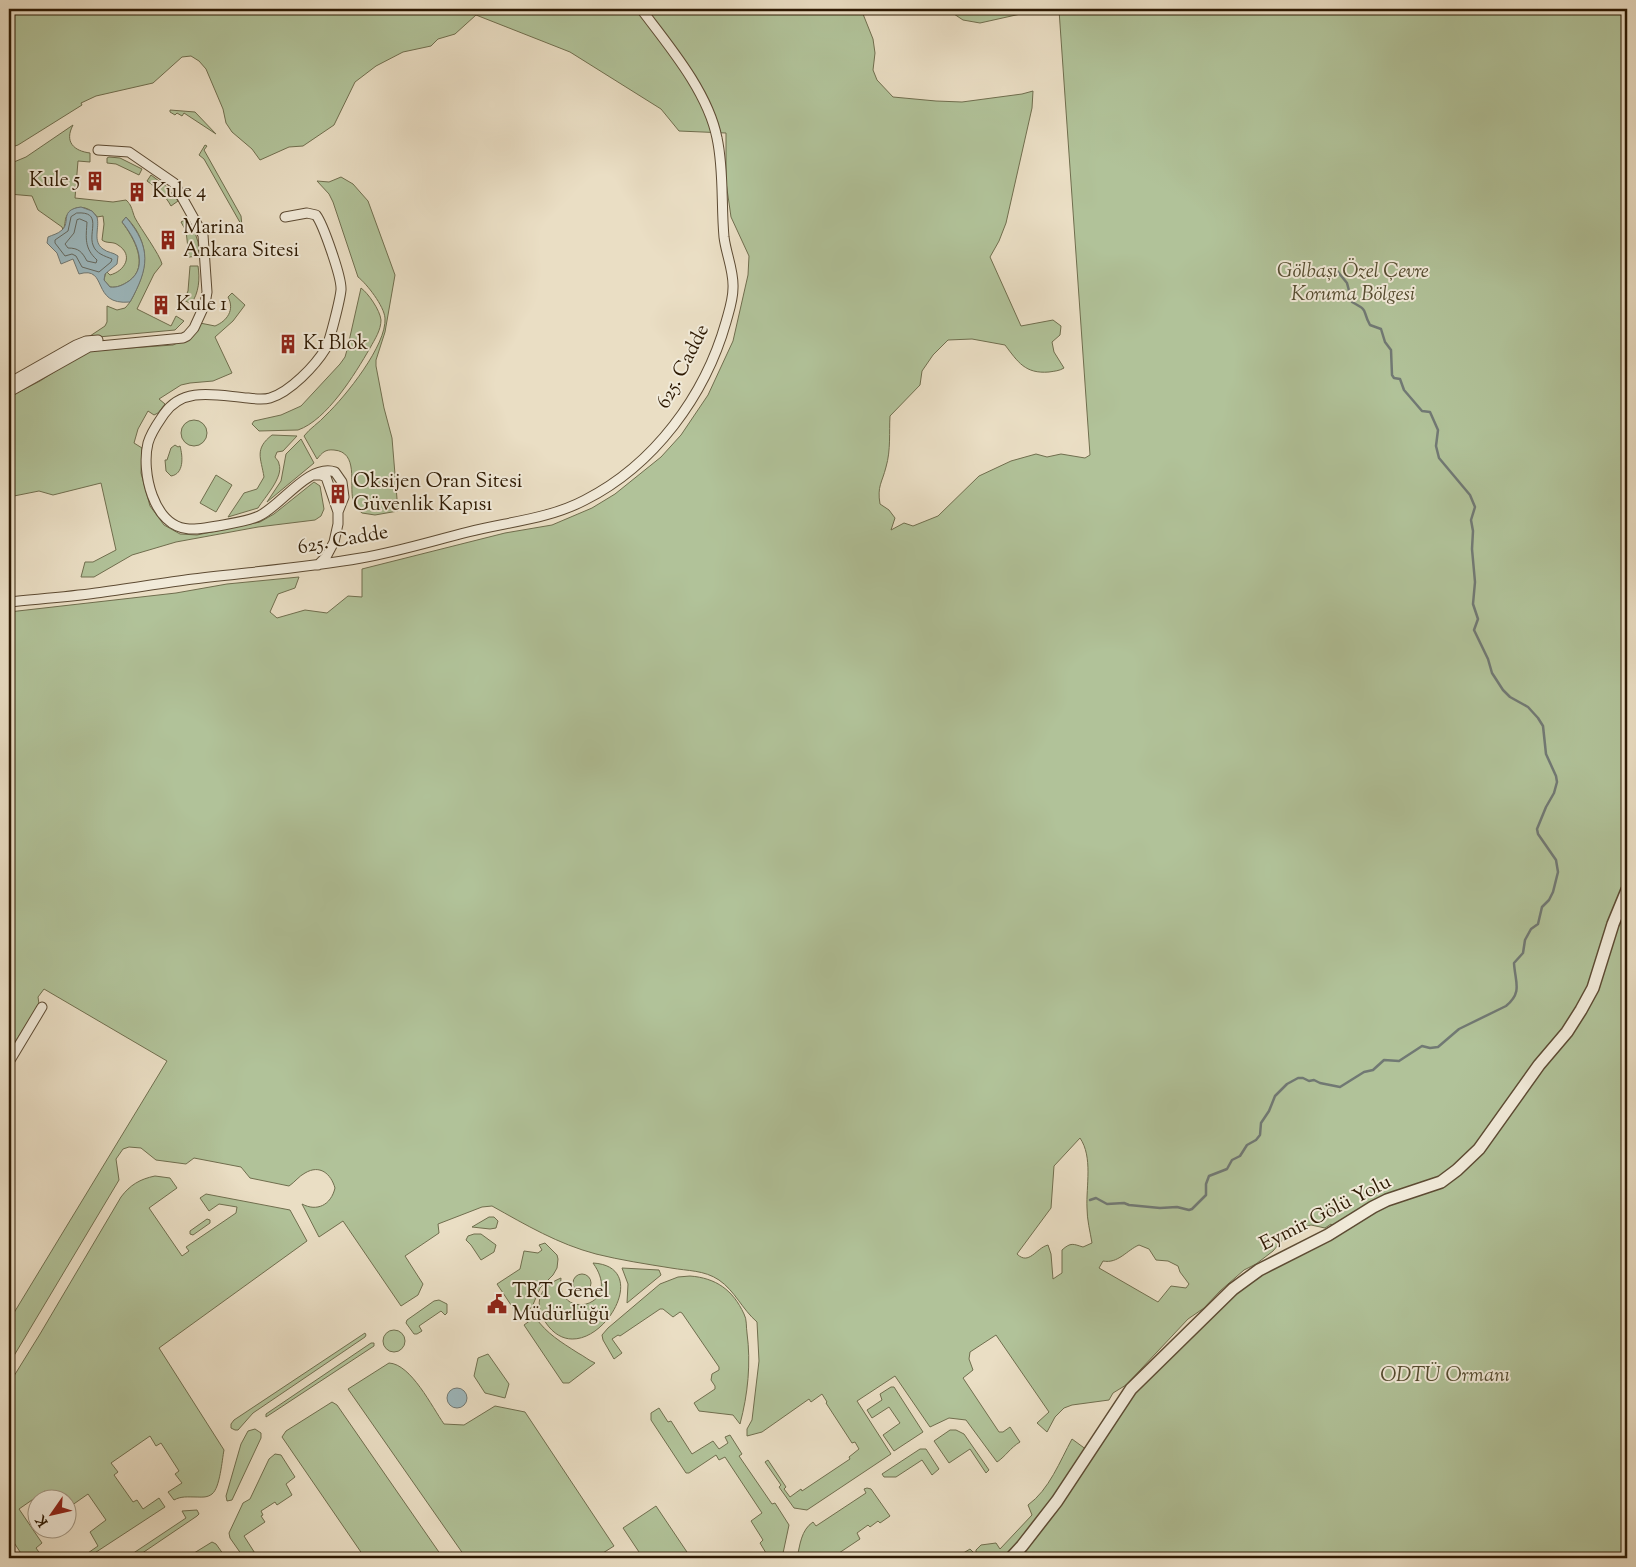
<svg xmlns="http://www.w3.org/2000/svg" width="1636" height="1567" viewBox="0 0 1636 1567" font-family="'Sorts Mill Goudy',serif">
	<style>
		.green { fill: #b1c299; stroke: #706e4e; fill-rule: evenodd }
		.water { fill: #9db9bf; stroke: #717974 }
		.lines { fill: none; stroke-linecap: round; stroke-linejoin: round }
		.shore { stroke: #666a61; stroke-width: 1 }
		.stream { stroke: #717974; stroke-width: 2.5 }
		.minor-casing { stroke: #5d4b33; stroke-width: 11 }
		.tertiary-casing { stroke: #5d4b33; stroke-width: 14 }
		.minor { stroke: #f1ead9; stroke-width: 9 }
		.tertiary { stroke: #f1ead9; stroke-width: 11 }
		.labels { text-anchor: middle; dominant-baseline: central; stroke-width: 4; stroke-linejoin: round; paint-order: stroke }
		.poi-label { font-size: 20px; fill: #2e1a03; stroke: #f1ead9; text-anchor: start }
		.park-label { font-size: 20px; font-style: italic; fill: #554c30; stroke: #f1ead9 }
		.street-label { font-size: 20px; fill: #2e1a03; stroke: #f1ead9 }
	</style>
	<rect width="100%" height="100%" fill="#eadec4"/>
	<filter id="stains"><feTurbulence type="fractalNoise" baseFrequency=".004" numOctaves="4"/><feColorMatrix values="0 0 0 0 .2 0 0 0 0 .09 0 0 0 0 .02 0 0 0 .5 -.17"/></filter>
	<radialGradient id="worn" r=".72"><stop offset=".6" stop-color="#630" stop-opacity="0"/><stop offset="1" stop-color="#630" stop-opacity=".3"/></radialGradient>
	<path class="green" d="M9,9H861L873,39L875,53L873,70L877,80L893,97L936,101L962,102L1022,94L1033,91L1032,108L1006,223L999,241L990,257L1021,326L1053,320L1061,326L1060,335L1052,342L1054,352L1064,368C1059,371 1055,371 1049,372C1025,374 1018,362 1005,345L972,339L948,340L933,355L922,371L920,385L890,416C889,432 891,450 886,467C882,483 877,486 880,504L889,510L895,518L891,530L904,523L913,526L938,516L979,476L1011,461L1036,454L1047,457L1061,454L1085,458L1090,455L1059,10L1043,9L980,23L963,20L948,10L938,12L918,9H1627V1558H1011L1120,1405L1233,1289L1335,1229L1331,1224L1325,1228L1311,1225L1291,1230L1273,1251L1256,1264L1244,1270L1220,1291L1204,1308L1188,1319L1126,1385L1113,1393L1109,1400L1072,1405L1064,1408L1055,1417L1047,1432L1037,1423L1049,1412L996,1335L970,1352L969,1359L973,1370L963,1378L999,1432H1003L1010,1427L1020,1442C1010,1448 1006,1456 997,1462L966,1420L949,1418L930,1427L895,1376L857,1401L891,1454L807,1510L794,1508L779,1487L781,1485L765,1462L768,1460L786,1487L784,1489L790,1497L801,1489L802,1491L850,1459L849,1457L859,1449L855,1442L852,1443L826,1403L827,1402L822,1394L811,1402L809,1399L762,1432L747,1436V1429L752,1420L759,1361L757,1322C742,1309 735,1291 719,1280C704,1270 688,1271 671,1268C646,1264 620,1260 596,1254C558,1244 526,1225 492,1206L482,1207L438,1224L439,1233L405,1256L423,1284L418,1295L401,1306L343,1221L319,1237L302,1204C317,1212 331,1205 335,1188C331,1174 320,1164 305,1173C299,1176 295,1182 289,1186L250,1178L241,1167L194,1158L186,1164L156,1160L141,1148L129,1147L123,1149L116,1159L119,1180L9,1364V1321L167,1061L44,989L38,997L39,1004L15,1042L9,1039V612L176,593L227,584L299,577L295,588L278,594L270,612L277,618L305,610L327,613L348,596L362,597V569L505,533L552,525L592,508L615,494L661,457L681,435L708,395L733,341L748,275L749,256L731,217L726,182V133L679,131L661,109L570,52L476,15L455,34L438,39L431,46L403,52L376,66L355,82L334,125L303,146L289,147L260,160L252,149L232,132L226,123L223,109L206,69L199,61L191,56L182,57L153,83L96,96L81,103L82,105L18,145L9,148ZM1080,1138C1093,1157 1086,1186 1087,1208C1087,1220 1090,1231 1092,1243L1083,1247C1073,1244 1071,1242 1062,1250V1273L1053,1279L1051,1254L1048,1245C1036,1248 1029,1266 1017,1254L1051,1208L1054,1166ZM1139,1245L1149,1249L1156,1260L1168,1261L1178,1266L1180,1272L1189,1284L1186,1288L1171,1286L1158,1302L1099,1268L1103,1261C1118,1264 1127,1250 1139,1245Z
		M170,110L195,112L216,134L184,113L182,116L177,113L175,115L170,112Z
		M73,125C64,142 74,151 90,153V162L78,161L75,198L113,202L126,200C132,205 132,211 135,218C141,229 160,255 162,264L154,274L137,309L171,326L176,316L184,321L175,330L87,338L105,326L107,322V306L117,310L125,308C131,302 134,295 137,288C150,261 146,238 126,217L122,222C134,238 150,266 129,281C123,285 117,288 110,287L104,280L106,271L110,275C125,271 134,255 118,245C113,241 107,244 102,240L104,224L103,216L97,217C91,207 76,203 68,214C64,218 66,225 63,230L62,227L38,210L32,196L9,194V164L26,157Z
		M205,145L207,146L204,150L241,216L242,226L204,159L199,155Z
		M109,157L120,158L142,169L139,175L116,164L107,163V158Z
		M151,175L167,187L178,201L171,206C165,195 157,188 147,181Z
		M341,177L353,184L368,201L395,275L385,332L376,360V366L384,408L392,438L398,511L375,515L362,513C358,510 355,506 353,500C349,484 359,452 334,450C325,449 322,453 317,459L304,436C310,428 319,423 326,415C345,397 387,345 385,318C384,306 367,284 358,277L333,202L329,194L317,181L329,182Z
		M190,217L198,242L199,256L189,257L186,231L181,222Z
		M190,266H198C200,279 199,293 191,304L184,300L188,291Z
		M361,288C368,293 380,310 381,320C381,330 375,339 370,348C355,374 327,420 298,430L259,431L252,424L254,421L281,415L301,406L340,364L345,357L347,350Z
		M232,293L245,305L233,321L215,337L232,373L213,381L190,383L181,385L159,399L165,404L158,413L154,415L148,411L138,429L134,443L142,448L141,473L150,506L164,525L180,534L197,535L260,522L274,514L314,482L320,486L324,509L321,516L315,520L258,527L176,542L132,555L94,577H81L85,562H93L116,550L101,483L53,495L39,491L9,497V397L40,381L87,351L173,345L186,339L200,323L215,326C227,321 235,310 228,297Z
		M181 433a13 13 0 1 1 26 0a13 13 0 1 1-26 0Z
		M272,435L297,436L283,451L277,452L275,457C276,459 279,461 279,464C284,477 264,498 258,508L228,517L244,493L257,489L264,477C261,458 254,449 272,435Z
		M301,439L314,463L267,502L281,481L286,454Z
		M175,445L178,447L180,446C183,457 184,474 171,476L166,471L165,460H167L171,448Z
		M216,475L232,485L216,512L200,503Z
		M155,1176L170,1178L177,1188L149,1208L182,1256L189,1251L186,1247L236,1213L237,1207L219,1204L209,1211L200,1198L206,1194L290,1210L307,1241L159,1348L224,1450C222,1460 220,1488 212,1494C207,1498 201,1497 196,1497C188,1497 181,1496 174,1500L168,1492L182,1483L175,1474L179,1471L161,1443L156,1446L150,1436L111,1463L118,1472L114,1475L133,1502L137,1500L143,1509L159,1498L165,1507L87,1558L85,1555L98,1546L90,1532L106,1520L88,1494L68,1508V1500L51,1499L45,1491L19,1509L42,1543L36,1548L43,1558H24L9,1535V1384L40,1334L121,1197C130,1185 140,1179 155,1176Z
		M489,1217H494L498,1221L496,1228L490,1229L472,1227Z
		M207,1219L210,1220V1223L193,1235L190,1234V1231Z
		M474,1234H481L496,1245L494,1252L481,1260L471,1245L466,1240L468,1236Z
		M545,1243L557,1255L558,1259L557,1268L553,1275L540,1288L532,1307L519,1317L497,1284L520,1269L524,1251L538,1253L542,1250L539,1245Z
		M593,1263C662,1267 585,1380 546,1323C533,1303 539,1287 561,1278C555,1322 625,1308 593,1263Z
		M622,1268L659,1270L661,1275L627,1303L628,1284Z
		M573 1283a9 9 0 1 1 18 0a9 9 0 1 1-18 0Z
		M690,1276C716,1278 733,1290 744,1314C747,1319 746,1327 747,1333C751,1363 748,1394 740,1424L733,1415L699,1411L694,1403L715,1389V1386L711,1380L712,1374L719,1370V1367L682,1313L680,1312L673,1317L663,1309H660L620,1336L618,1335L612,1339L622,1353L614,1359L603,1340L602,1335L608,1328L660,1284L678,1277Z
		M439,1300L447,1304V1313L445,1315L441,1311L419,1326L422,1331L417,1334H414L406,1323L407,1320L434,1301Z
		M535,1317C547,1334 561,1342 578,1353C584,1356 588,1360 595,1363L569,1383H563L524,1325Z
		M383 1341a11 11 0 1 1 22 0a11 11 0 1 1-22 0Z
		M365,1333L366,1335L365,1337L253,1413L238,1430H235L231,1428V1424L234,1420Z
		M371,1343H374V1346L266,1417V1414Z
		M488,1354L509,1384L505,1398L485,1393L474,1376L478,1358Z
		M389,1363C411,1364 432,1407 444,1424L464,1425L495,1406L525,1412L614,1546L595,1558H466L348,1389Z
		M891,1387H894L923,1432L894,1451L883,1435L900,1423L889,1407L872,1418L867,1410L882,1400L880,1394Z
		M332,1402L337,1405L443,1558H365L282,1437L286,1431Z
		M659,1408L668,1422L671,1421L692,1454L713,1441L719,1449L728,1443L725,1437L730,1435L742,1454L739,1456L772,1504L775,1503L789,1525L782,1558H769L760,1543L763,1540L751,1521L762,1513L725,1457L719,1460L716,1455L689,1473H686L651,1420V1413Z
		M255,1429L261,1433V1438L232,1500L227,1501L226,1496L241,1444L248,1431Z
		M950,1430H956L964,1434L989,1470L986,1473L970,1449L949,1463L934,1441Z
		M1072,1439L1087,1450L1031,1530L1005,1558H955L970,1549L976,1555V1550L981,1545L996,1543L1000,1549L1032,1515L1028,1505C1049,1490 1060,1461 1072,1439Z
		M920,1449H926L939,1469L932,1475L922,1460L896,1477H884L882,1474Z
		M275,1454L281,1455L295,1477L286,1484L292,1495L277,1505L275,1502L261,1511L263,1515L261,1516L265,1522L244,1536L258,1558H244L230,1538L229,1533L243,1503L250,1499L269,1459Z
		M867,1488L871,1489L890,1516L880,1523L878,1521L870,1527L868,1525L857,1533L860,1539L839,1553L842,1558H797C800,1545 801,1530 813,1522L816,1526L866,1493L864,1489Z
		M656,1506L691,1558H643L623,1528Z
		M197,1510L199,1514L197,1516L135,1558H126L186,1518L182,1511Z
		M212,1542L216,1544L226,1558H186Z"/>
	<path class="water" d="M81,207L92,211L97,217C100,228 92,241 103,249C108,253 113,252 118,256L117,264L105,274L104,280L110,287C117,288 123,285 129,281C150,266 135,238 122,222L126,217C152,248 149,268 130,302C90,306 109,265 79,274L73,259L61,264L57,253L47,243L48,237C52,235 58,234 62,230C71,222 59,210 81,207Z
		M447 1398a10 10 0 1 1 20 0a10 10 0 1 1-20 0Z"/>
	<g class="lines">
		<path class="shore" d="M77,213C103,211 88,232 93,245C96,254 105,256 112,259L111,262L99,272L82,267L76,256L72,254L65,256L55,243V240L68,231L71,217Z
			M80,219L87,222C86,238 84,248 97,260L96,263L87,261C82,252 79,248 68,248L65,244L74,233L77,220Z"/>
		<path class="stream" d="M1090,1200L1096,1198L1107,1204L1124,1203L1129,1205L1160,1208L1177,1207L1189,1210L1192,1209L1206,1195V1184L1209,1176L1227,1169L1232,1160L1240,1156L1247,1145L1256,1140L1260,1135L1261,1123L1269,1111L1275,1096L1287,1084L1298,1078H1303L1309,1081L1314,1080L1320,1083L1340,1087L1364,1072L1373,1070L1384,1060L1399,1061L1422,1046L1430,1048L1438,1047L1459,1029L1506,1006C1523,992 1515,982 1514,963L1523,953L1525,940L1531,929L1538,924L1542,907L1549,900L1553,892L1558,872L1556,860L1538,834L1537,829L1546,807L1554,793L1557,782L1556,776L1546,754L1543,726L1538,718L1528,707L1510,697L1503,690L1492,673L1488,659L1474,630L1478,619L1473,604L1475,582L1472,549L1473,531L1471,520L1475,507L1470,495L1439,458L1436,446L1438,430L1430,412L1422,411L1404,390L1400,379L1394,378L1392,375L1391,350L1385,342L1381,329L1370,325C1361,308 1370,312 1352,302L1347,283L1334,267"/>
		<defs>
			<path id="minor" d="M285,217L307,213L316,215C323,224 342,278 341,290C340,300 330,340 326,348C315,366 290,392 270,398C263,400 255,399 248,398C219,396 184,385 164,414C158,423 151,432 148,443C141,471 153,527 189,529C201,530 249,521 259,516C281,506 309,463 335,472L342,482L344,497L338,512V524L334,542L326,557L318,565
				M9,383L76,345L86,341L98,340
				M9,392L89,347L183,338L187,336L194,328L205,304L207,292L203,235L174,183L129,152L98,150
				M314,475H321L326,477L338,512
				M9,602C38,599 67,597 96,593C128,589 161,583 193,579C249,572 305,568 361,558C397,552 432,541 468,532C507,522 549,519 585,500C654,465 705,396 726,322C729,311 733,300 733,288C734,271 726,254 724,237C721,204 724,170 717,138C708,92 669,46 641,9
				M9,1062L42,1007"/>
			<path id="tertiary" d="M1011,1558L1022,1546L1057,1501L1131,1389L1233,1289L1259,1270L1328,1235L1373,1207L1387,1200L1441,1182L1457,1170L1479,1149L1539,1065L1567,1032L1581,1010L1593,988L1613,924L1627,890"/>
		</defs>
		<use href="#minor" class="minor-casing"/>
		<use href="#tertiary" class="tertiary-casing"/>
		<use href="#minor" class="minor"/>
		<use href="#tertiary" class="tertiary"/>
	</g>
	<defs>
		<symbol id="building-bare" viewBox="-9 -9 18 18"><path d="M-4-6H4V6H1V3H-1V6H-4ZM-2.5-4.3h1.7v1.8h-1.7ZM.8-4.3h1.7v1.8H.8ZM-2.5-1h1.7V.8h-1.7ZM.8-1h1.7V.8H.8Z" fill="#8f2418" stroke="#f1ead9" stroke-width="2.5" paint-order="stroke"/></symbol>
		<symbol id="civic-bare" viewBox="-9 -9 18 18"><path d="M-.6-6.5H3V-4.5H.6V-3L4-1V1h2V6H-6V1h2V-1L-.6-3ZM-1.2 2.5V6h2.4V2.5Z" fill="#8f2418" stroke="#f1ead9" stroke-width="2.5" paint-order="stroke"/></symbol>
	</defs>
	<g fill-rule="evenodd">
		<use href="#building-bare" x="81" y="167" width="28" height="28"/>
		<use href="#building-bare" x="123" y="178" width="28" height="28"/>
		<use href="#building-bare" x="154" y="226" width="28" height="28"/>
		<use href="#building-bare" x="147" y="291" width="28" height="28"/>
		<use href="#building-bare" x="274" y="330" width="28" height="28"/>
		<use href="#building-bare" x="324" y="480" width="28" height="28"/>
		<use href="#civic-bare" x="483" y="1290" width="28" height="28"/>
	</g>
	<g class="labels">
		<g class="poi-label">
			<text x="80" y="181" text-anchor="end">Kule 5</text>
			<text x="152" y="192">Kule 4</text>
			<text x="183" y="228">Marina<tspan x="183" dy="23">Ankara Sitesi</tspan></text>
			<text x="176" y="305">Kule 1</text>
			<text x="303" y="344">K1 Blok</text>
			<text x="353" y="482">Oksijen Oran Sitesi<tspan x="353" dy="23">Güvenlik Kapısı</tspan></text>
			<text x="512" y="1292">TRT Genel<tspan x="512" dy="23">Müdürlüğü</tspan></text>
		</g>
		<g class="park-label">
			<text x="1353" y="272">Gölbaşı Özel Çevre<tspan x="1353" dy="23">Koruma Bölgesi</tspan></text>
			<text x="1445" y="1376">ODTÜ Ormanı</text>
		</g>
		<g class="street-label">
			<text transform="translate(684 367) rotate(-63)">625. Cadde</text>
			<text transform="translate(343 541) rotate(-10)">625. Cadde</text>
			<text transform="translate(1326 1214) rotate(-27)">Eymir Gölü Yolu</text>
		</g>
	</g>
	<rect width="1636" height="1567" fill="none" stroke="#eadec4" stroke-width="30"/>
	<rect x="10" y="10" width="1616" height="1547" fill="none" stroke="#2e1a03" stroke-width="2.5"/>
	<rect x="15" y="15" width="1606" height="1537" fill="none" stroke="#2e1a03"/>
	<g transform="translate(52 1514) rotate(236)"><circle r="24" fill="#f1ead9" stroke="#a39783"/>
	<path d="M0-4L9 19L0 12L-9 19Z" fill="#8f2418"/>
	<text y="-8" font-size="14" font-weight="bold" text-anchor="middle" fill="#2e1a03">K</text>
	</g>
	<rect width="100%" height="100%" filter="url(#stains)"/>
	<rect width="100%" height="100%" fill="url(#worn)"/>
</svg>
